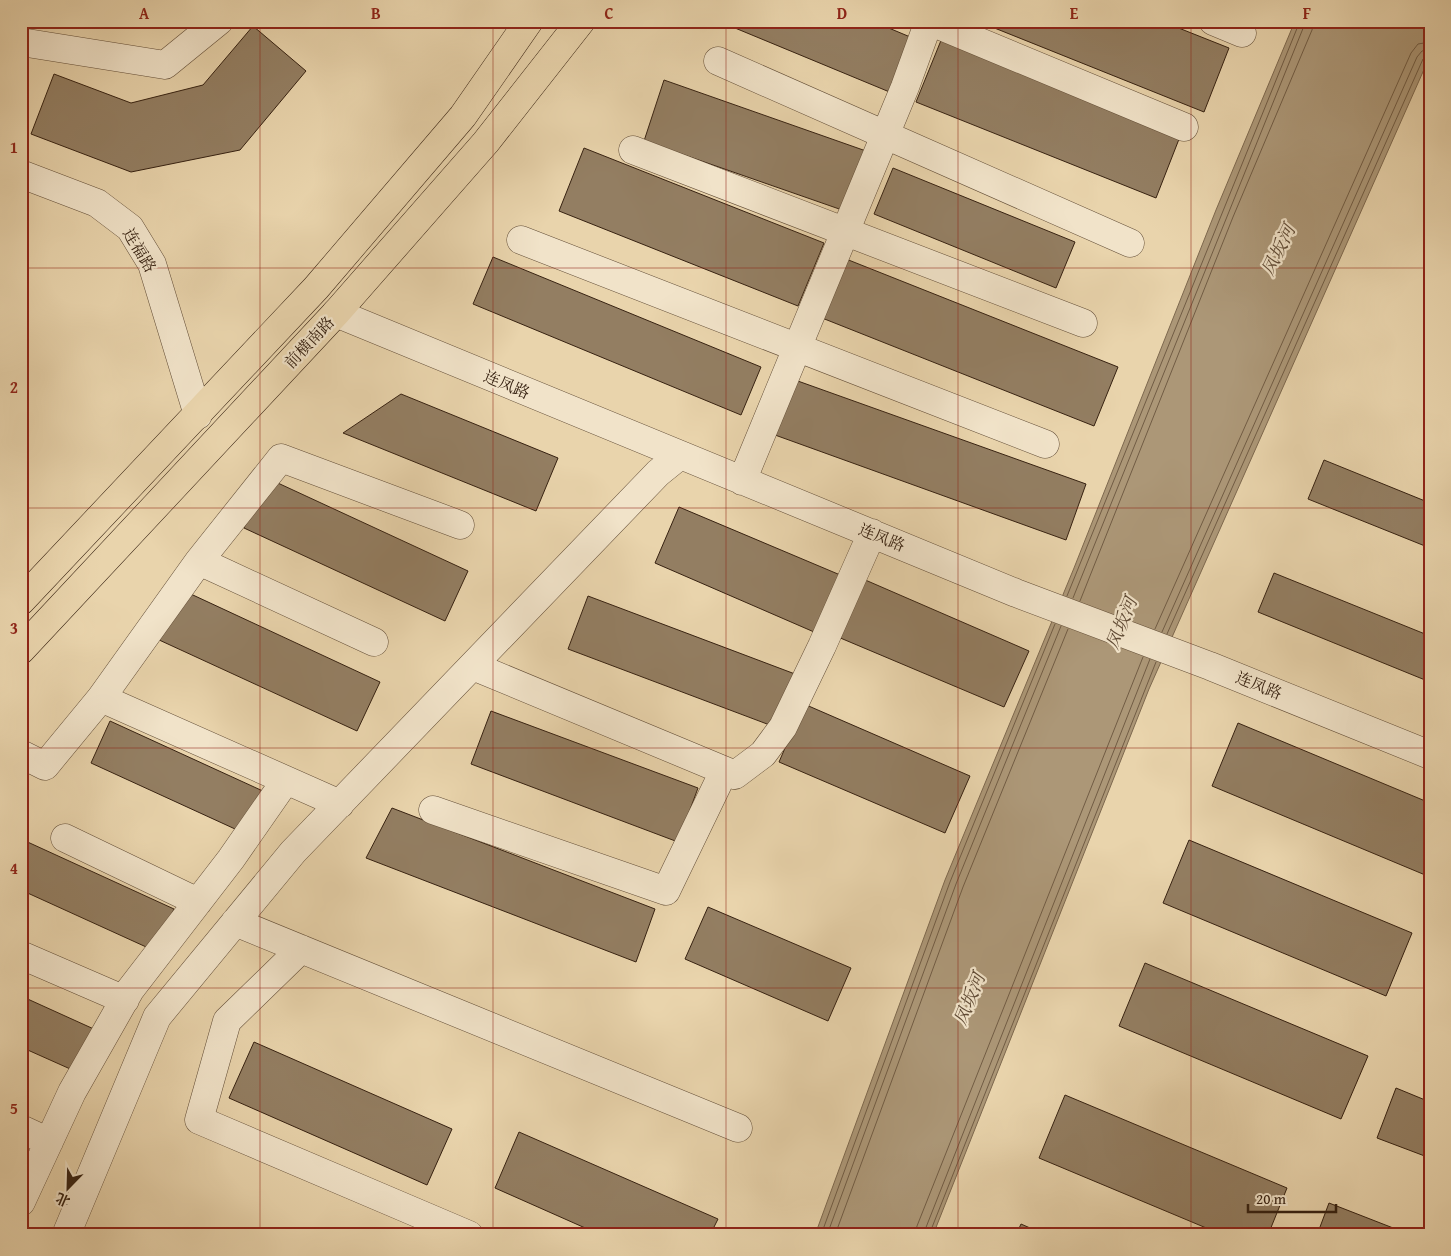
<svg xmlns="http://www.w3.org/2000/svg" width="1451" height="1256" viewBox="0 0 1451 1256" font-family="'Gentium Book Plus','Noto Serif SC',serif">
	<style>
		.water { fill: #ac9777; stroke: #7d684e }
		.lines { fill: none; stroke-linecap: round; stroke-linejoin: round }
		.shore { stroke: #715c44; stroke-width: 1 }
		.building { fill: #937e62; stroke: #362111 }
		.minor-casing { stroke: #634e38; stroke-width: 29 }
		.major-casing { stroke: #362111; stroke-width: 29 }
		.minor { stroke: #f1e3c9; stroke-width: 28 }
		.major { stroke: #e9d4ac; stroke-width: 28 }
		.grid { fill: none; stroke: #8f2418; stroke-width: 1; stroke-opacity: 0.55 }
		.labels { text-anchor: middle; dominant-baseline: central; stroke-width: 4.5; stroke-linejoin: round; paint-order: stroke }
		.street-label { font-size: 16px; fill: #362111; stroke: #f1e3c9 }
		.water-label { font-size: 18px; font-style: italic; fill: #5f4a35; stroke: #f1e3c9 }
		.neatline { fill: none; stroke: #8f2418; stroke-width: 2 }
		.grid-label { font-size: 16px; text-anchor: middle; font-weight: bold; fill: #8f2418 }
	</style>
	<rect width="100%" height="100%" fill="#e9d4ac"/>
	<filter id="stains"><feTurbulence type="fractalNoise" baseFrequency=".004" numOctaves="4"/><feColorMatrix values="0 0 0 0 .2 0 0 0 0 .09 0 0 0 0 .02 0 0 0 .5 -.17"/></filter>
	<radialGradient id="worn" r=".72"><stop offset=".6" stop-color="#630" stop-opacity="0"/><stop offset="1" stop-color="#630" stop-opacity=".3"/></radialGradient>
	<path class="water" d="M1295,21H1430V56L1149,689L933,1235H815L945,880L1074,568L1216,210Z"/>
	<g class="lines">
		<path class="shore" d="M1067,596L1300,21
			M1073,598L1306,21
			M1080,601L1233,217L1312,30L1314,21
			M1155,629L1411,53L1418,44L1430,42
			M1162,632L1417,57L1422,51L1430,49
			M1167,634L1423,59L1430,55
			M821,1235L950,882L1055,624
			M827,1235L956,884L1061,626
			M835,1235L963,887L1068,629
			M915,1235L917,1226L1143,657
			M923,1235L1150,659
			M929,1235L1156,662"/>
	</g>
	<path class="building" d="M738,21H872L915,39L892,93L735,28Z
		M977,21H1161L1229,48L1204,112Z
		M253,26L306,71L240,150L131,172L31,134L54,74L131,103L203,85Z
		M942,38L1181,134L1156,198L916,102Z
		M21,57L28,59L21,76Z
		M664,80L866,151L845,211L644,141Z
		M584,148L824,243L798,306L559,211Z
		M893,168L1075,242L1056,288L874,214Z
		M493,257L761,367L741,415L473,304Z
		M841,257L1118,367L1094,426L817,316Z
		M795,380L1086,484L1066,540L775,435Z
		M401,394L558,458L536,511L343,433Z
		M1324,460L1430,503V548L1308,499Z
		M267,478L468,571L445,621L244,528Z
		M679,507L845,577L821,635L655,563Z
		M1274,573L1430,636V682L1258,612Z
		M863,579L1029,651L1004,707L838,637Z
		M180,589L380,682L357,731L157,639Z
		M588,596L795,674L775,727L568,649Z
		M804,704L970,776L945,833L779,762Z
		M491,711L698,788L678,842L471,764Z
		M110,721L265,792L246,834L91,763Z
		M1238,723L1430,803V877L1212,786Z
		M392,808L655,909L636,962L366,858Z
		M21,839L174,909L155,951L21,890Z
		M1189,840L1412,933L1386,996L1163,903Z
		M708,907L851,968L828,1021L685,959Z
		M1145,963L1368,1056L1341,1119L1119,1026Z
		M21,996L96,1030L77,1072L21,1047Z
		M254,1042L452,1129L427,1185L229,1098Z
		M1396,1088L1430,1102V1158L1377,1138Z
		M1065,1095L1287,1188L1268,1235H1223L1039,1158Z
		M519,1132L718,1219L710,1235H601L495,1188Z
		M1329,1203L1406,1233V1235H1317Z
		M1021,1224L1046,1235H1016Z"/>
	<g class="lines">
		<defs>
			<path id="minor" d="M929,21L1184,127
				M1213,21L1242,33
				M21,42L165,65L219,21
				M718,61L1130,243
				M633,150L1083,323
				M21,174L97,203L130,228L152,264L198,415
				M521,240L1045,444
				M336,313L1016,593L1210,666L1430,755
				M742,481L905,87L929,21
				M199,561L281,458L460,525
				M473,666L735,775L763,754L783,727L822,646L872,533
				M101,698L199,561L374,642
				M21,754L45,766L101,698L340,804
				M433,810L666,891L724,771
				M65,838L198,902
				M235,922L738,1128
				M301,949L227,1021L199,1120L469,1235
				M21,955L125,1000
				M21,1129L49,1142
				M21,1202L72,1092L130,990L231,859L286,780
				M66,1235L157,1017L293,852L658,473L679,456"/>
			<path id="major" d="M21,601L316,288L463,116L529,21
				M21,650L336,313L486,142L581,21"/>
		</defs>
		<use href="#minor" class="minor-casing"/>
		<use href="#major" class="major-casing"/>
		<use href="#minor" class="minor"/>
		<use href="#major" class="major"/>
	</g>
	<path class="grid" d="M260,21V1235M493,21V1235M726,21V1235M958,21V1235M1191,21V1235M21,268H1430M21,508H1430M21,748H1430M21,988H1430"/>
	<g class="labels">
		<g class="street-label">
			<text transform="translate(140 250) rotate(59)">连福路</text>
			<text transform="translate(309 342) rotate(-47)">前横南路</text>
			<text transform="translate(507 384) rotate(23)">连凤路</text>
			<text transform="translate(882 537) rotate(22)">连凤路</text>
			<text transform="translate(1259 685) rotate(22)">连凤路</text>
		</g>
		<g class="water-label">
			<text transform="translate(1278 250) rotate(-64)">凤坂河</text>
			<text transform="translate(1121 623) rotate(-68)">凤坂河</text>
			<text transform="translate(969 999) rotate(-68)">凤坂河</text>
		</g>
	</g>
	<rect width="1451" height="1256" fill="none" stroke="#e9d4ac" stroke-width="55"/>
	<g transform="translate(68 1188) rotate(203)" stroke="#f1e3c9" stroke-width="4" paint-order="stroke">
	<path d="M0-4L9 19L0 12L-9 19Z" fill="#362111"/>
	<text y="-8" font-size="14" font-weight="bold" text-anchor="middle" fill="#362111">北</text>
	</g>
	<path d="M1248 1204v8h88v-8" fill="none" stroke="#362111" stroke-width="2.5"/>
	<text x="1256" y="1204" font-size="15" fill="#362111" stroke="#f1e3c9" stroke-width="4" paint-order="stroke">20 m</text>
	<rect x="28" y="28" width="1396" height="1200" class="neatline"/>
	<g class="grid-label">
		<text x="144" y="19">A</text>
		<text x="376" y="19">B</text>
		<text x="609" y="19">C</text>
		<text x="842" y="19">D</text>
		<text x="1074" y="19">E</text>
		<text x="1307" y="19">F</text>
		<text x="14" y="153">1</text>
		<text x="14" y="393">2</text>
		<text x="14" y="634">3</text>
		<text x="14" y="874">4</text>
		<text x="14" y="1114">5</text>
	</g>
	<rect width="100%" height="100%" filter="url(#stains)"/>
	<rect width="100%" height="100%" fill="url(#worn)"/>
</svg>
